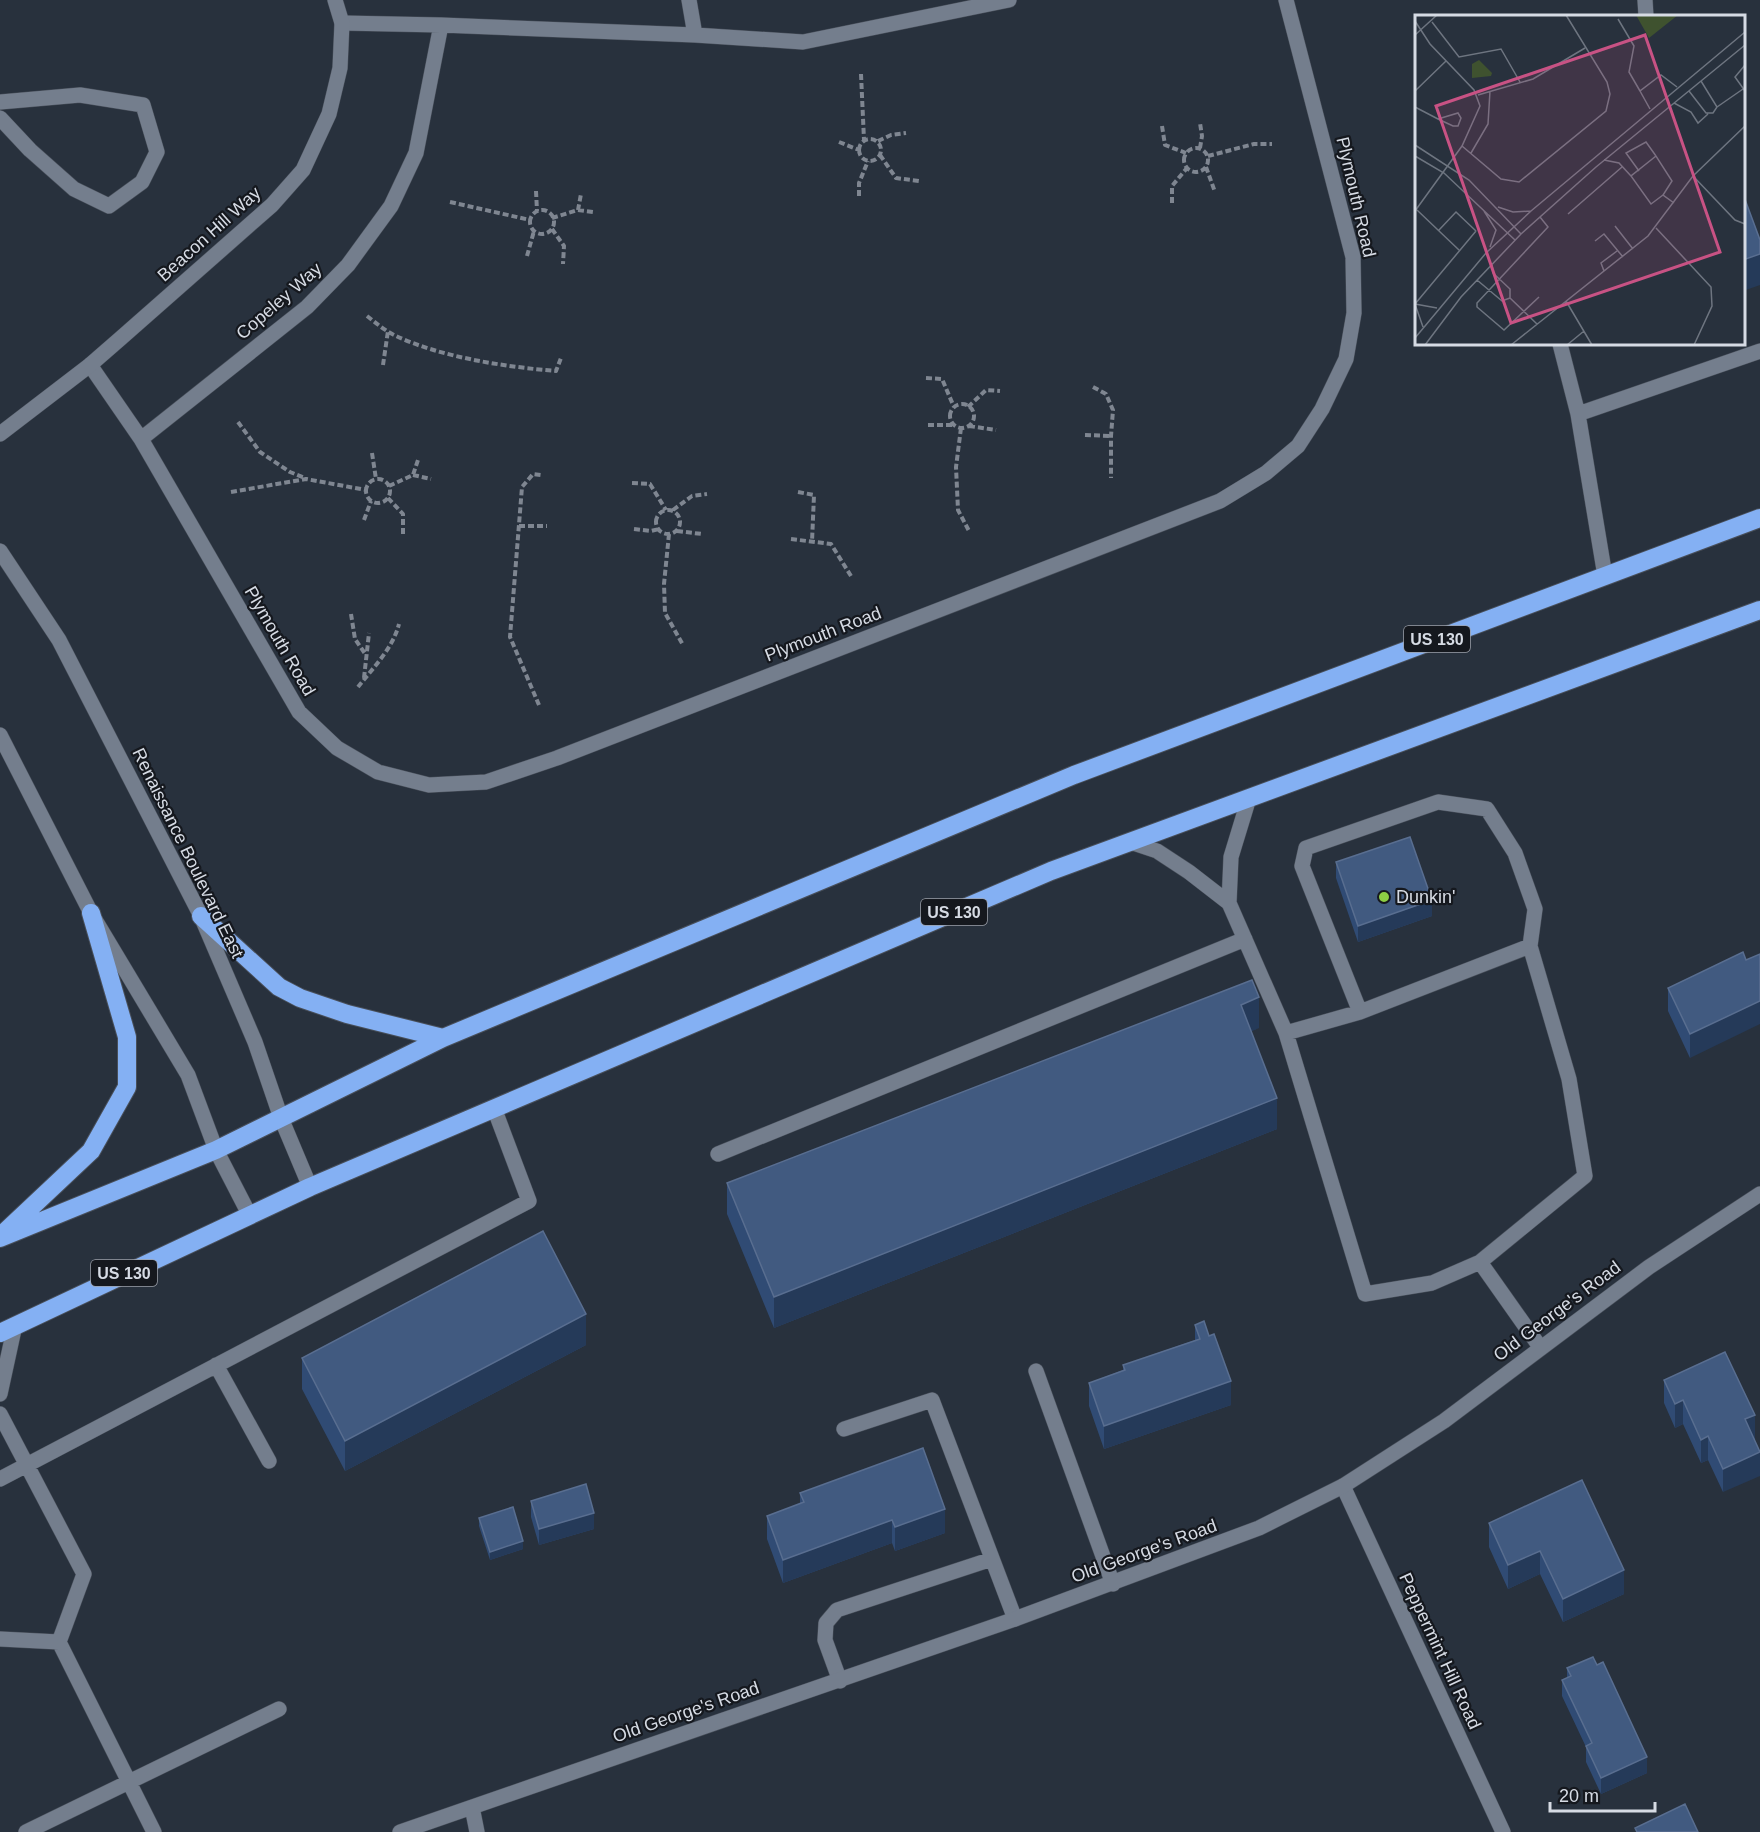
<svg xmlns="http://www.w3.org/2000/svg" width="1760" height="1832" viewBox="0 0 1760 1832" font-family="Arial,sans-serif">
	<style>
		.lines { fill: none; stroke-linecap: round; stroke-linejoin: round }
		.lane-casing { stroke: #484f5a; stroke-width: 16 }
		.street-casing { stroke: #484f5a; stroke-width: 16 }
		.secondary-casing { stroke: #484f5a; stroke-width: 16 }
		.highway-casing { stroke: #484f5a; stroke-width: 20 }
		.path { stroke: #7f8691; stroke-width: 4; stroke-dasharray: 6 3; stroke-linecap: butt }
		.lane { stroke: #747e8d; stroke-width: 15 }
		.street { stroke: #747e8d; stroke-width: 15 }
		.secondary { stroke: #747e8d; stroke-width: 15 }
		.highway { stroke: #84b0f3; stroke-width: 18 }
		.wall { fill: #304b74 }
		.shaded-wall { fill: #253a59 }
		.building { fill: #415a80; stroke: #596e90; stroke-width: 1.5 }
		.poi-dot { fill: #8dce44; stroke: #15181e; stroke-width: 2 }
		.labels { text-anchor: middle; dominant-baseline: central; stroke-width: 4.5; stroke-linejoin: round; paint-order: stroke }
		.shield { fill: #15181e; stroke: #9ca0a9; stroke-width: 1.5 }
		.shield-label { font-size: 16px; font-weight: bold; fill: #d6dbe4 }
		.street-label { font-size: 18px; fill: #d6dbe4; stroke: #15181e }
		.poi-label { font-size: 18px; fill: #d6dbe4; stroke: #15181e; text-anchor: start }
		.inset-road { fill: none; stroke: #6e7580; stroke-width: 1.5 }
		.view { fill: #c85284; fill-opacity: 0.15; stroke: #c85284; stroke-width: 3 }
		.inset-edge { fill: none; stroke: #d6dbe4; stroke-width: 3 }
	</style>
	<rect width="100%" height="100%" fill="#28313d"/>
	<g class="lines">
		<defs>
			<path id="lane" d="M689,0L695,35
				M1645,0L1646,16
				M342,23L441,25L695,35L803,42L1009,0
				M1560,344L1578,414
				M90,365L141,439L299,712L337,748L378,772L429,785L486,782L557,758L1220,501L1266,473L1298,446L1322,409L1346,359L1354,313L1353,257L1286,0
				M141,439L307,307L348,265L391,206L416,153L441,25
				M1605,576L1578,414L1760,351
				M1249,798L1231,857L1229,903L1286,1033
				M1130,842L1157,851L1189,872L1229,903
				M1360,1012L1302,866L1306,848L1438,802L1487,809L1515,853L1535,909L1530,946
				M718,1154L1245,939
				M1480,1262L1432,1283L1365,1294L1286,1033L1360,1012L1530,946L1569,1079L1585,1176L1480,1262L1540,1347
				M216,1365L269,1461
				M1036,1371L1113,1584
				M0,1394L15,1325
				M0,1414L84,1574L59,1642L154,1832
				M844,1429L932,1400L1015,1619
				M0,1479L529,1201L494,1108
				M0,1639L59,1642
				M840,1681L825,1640L826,1623L837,1610L992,1559
				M26,1832L279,1709"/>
			<path id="street" d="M0,102L80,95L143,105L157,152L142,182L109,206L74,189L30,150L0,118
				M0,434L90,365L121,338L272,205L303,170L329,114L340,68L342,23L335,0
				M0,551L59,640L201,916L255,1042L281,1118L310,1187
				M0,735L91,913L188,1075L216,1150L249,1214
				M1343,1486L1503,1832"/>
			<path id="secondary" d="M472,1807L477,1832
				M400,1832L1015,1619L1259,1528L1343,1486L1444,1421L1649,1267L1760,1194"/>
			<path id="highway" d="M201,916L279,987L300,998L347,1014L443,1038
				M5,1232L91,1151L127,1087V1037L91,913
				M0,1238L216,1150L443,1038L1074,775L1760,518
				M0,1333L310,1187L1051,871L1760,610"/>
		</defs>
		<use href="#lane" class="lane-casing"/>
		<use href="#street" class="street-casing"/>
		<use href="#secondary" class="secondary-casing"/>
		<use href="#highway" class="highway-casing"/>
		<path class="path" d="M861,74L864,140
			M1162,126L1165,145L1186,153
			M859 150a11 11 0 1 1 22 0a11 11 0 1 1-22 0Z
			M878,141L891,135L906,133
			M839,142L859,150
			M1184 160a12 12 0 1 1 24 0a12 12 0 1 1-24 0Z
			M1200,148L1202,136L1200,123
			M880,155L896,178L919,181
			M1208,156L1254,144H1272
			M1206,167L1215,192
			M536,191L537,211
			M859,196V183L868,161
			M450,202L530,220
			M1172,203V186L1187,168
			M578,210L593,212
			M530 222a12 12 0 1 1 24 0a12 12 0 1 1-24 0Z
			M552,218L578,210L581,194
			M552,229L564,246L563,264
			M527,256L534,231
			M367,316C376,323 384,330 394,335C439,357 506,367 556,371L561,358
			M383,365L388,331
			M926,378L942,379L954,407
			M1093,387L1106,394L1113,410L1111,436V478
			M950 416a12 12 0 1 1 24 0a12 12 0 1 1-24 0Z
			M968,407L986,390L1000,391
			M238,422L260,452L290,472L305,478
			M928,425H954
			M969,426L996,430
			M961,428L956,467L958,510L969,531
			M1085,435L1111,436
			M372,453L376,479
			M413,475L431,479
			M366 491a12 12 0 1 1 24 0a12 12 0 1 1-24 0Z
			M632,483L650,484L666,510
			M389,486L413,475L418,460
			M231,492L306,479L366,490
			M798,492L814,495L812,542
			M388,498L403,514V534
			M656 522a12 12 0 1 1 24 0a12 12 0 1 1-24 0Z
			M673,510L692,496L707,494
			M364,520L371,501
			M519,526H547
			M634,529L651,531L659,529
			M677,531L702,534
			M669,534L664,584L665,613L683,645
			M791,539L831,544L851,576
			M351,614L355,639L366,655
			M364,678L369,633
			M358,687C373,668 393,648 399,624
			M539,705L510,637L522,487L533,474L541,475"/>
		<use href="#lane" class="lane"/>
		<use href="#street" class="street"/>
		<use href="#secondary" class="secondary"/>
		<use href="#highway" class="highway"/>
	</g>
	<path class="wall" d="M1336,862L1432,916L1358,942L1336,878Z
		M1743,952L1690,1058L1668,1011V988Z
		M1259,1028L1251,1031L1277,1129L774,1328L727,1214V1183Z
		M1195,1325L1209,1336L1231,1405L1104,1449L1089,1406V1383L1123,1370V1365L1195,1340Z
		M586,1345L345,1471L302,1389V1358Z
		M1664,1380L1755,1438L1723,1492L1708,1460L1701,1463L1683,1424L1675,1428L1664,1403Z
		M800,1493L945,1533L895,1551L892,1543L783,1583L767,1539V1516L800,1504Z
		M531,1501L594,1529L539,1545L531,1517Z
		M479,1518L523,1549L490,1560L479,1526Z
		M1489,1523L1624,1594L1563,1622L1540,1574L1508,1589L1489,1547Z
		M1567,1668L1647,1773L1601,1794L1586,1762V1747L1562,1696V1680L1567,1678Z"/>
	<path class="shaded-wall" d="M1760,254V285L1743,291V260Z
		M1432,900V916L1358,942V926Z
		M1259,997V1028L1241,1036V1005Z
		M1760,1001V1024L1690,1058V1034Z
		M1277,1098V1129L774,1328V1297Z
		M586,1314V1345L345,1471V1441Z
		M1231,1381V1405L1104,1449V1426Z
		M1683,1400V1424L1675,1428V1404Z
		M1755,1415V1438L1745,1443V1419Z
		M1708,1436V1460L1701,1463V1440Z
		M1760,1452V1476L1723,1492V1469Z
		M945,1509V1533L895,1551V1527Z
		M594,1513V1529L539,1545V1529Z
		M892,1520V1543L783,1583V1560Z
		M523,1541V1549L490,1560V1552Z
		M1540,1551V1574L1508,1589V1565Z
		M1624,1570V1594L1563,1622V1599Z
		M1647,1757V1773L1601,1794V1778Z"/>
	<path class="building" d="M1743,194L1760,240V254L1743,260Z
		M1410,837L1432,900L1358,926L1336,862Z
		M1743,952L1746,960L1760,954V1001L1690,1034L1668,988Z
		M1252,980L1259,997L1241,1005L1277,1098L774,1297L727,1183Z
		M543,1231L586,1314L345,1441L302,1358Z
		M1204,1321L1209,1336L1214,1334L1231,1381L1104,1426L1089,1383L1125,1370L1123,1365L1200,1339L1195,1325Z
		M1725,1352L1755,1415L1745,1419L1760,1452L1723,1469L1708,1436L1701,1440L1683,1400L1675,1404L1664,1380Z
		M923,1448L945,1509L895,1527L892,1520L783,1560L767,1516L804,1502L800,1493Z
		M1582,1480L1624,1570L1563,1599L1540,1551L1508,1565L1489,1523Z
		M586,1484L594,1513L539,1529L531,1501Z
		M513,1507L523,1541L490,1552L479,1518Z
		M1593,1657L1597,1665L1603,1662L1647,1757L1601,1778L1586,1746L1592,1743L1562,1680L1571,1676L1567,1668Z
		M1685,1804L1698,1832H1637L1635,1828Z"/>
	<circle class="poi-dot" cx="1384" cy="897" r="6"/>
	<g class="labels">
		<g class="shield">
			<rect x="1404" y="626" width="66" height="26" rx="4.5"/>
			<rect x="921" y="899" width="66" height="26" rx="4.5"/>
			<rect x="91" y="1260" width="66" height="26" rx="4.5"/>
		</g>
		<g class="shield-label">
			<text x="1437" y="639">US 130</text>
			<text x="954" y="912">US 130</text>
			<text x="124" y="1273">US 130</text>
		</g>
		<g class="street-label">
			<text transform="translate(1356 197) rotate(77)">Plymouth Road</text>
			<text transform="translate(209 234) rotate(-42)">Beacon Hill Way</text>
			<text transform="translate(279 301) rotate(-41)">Copeley Way</text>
			<text transform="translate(823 634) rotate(-21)">Plymouth Road</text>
			<text transform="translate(280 641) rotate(60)">Plymouth Road</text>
			<text transform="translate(188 853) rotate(64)">Renaissance Boulevard East</text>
			<text transform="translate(1557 1311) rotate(-37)">Old George's Road</text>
			<text transform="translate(1144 1551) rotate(-20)">Old George's Road</text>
			<text transform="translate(1440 1651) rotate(65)">Peppermint Hill Road</text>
			<text transform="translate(686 1712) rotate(-19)">Old George's Road</text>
		</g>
		<g class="poi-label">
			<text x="1396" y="897">Dunkin'</text>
		</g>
	</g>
	<g transform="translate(1415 15)">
		<rect width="330" height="330" fill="#28313d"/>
		<path d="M221,0H263L234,23Z" fill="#3f522f"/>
		<path d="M64,45L77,58L76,61L57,63V49Z" fill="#3f522f"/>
		<path class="inset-road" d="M203,4L219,31L214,57L225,76M0,6L15,29L59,75L65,91L47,131L0,196M17,7L44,42L86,34L105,67M0,20L22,0M330,50L320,62L330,76M0,76L31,46M274,76L291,98H298L302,92L286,66M63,80L118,64L170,33M259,88L276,97L283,108L293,99M0,92L23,104L38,111H43L46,103L43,98L23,104M302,92L328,74M235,94L225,76L246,60L262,72M0,130L54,165L106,219M47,131L86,164L104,167L191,96L195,79L192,67L151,0M56,138L73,109L75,76M0,141L29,158L100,225M189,145L204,148L216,161M224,156L211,138L231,127L241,141M278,161L320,205L330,209M248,180L236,189L216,161L241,141L257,166L248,180L259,188M83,192L98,197L116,196M2,195L44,235M69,196L81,215L75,232M153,199L207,152M200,211L218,234M241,213L296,272L297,291L279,330M24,215L41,197L61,216M180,226L189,219L208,242M77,248L78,258L95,274V283L122,309M189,256L186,248L202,236M62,265L87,286L95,283M124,282L89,315L62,292V288L133,212L125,202M151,286L177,330M0,289L61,216M0,289L8,312M0,289L22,293M0,323L71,238L116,196L330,17M10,330L46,282L106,219L181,152L330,30M96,330L233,221L278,161L330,111M152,330L169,316"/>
		<path class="view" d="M230,20L305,237L96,308L21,91Z"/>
		<rect width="330" height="330" class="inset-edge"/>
	</g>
	<path d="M1550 1802v9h105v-9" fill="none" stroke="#d6dbe4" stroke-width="3"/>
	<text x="1559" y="1802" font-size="18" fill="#d6dbe4" stroke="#15181e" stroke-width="4.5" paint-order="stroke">20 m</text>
</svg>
